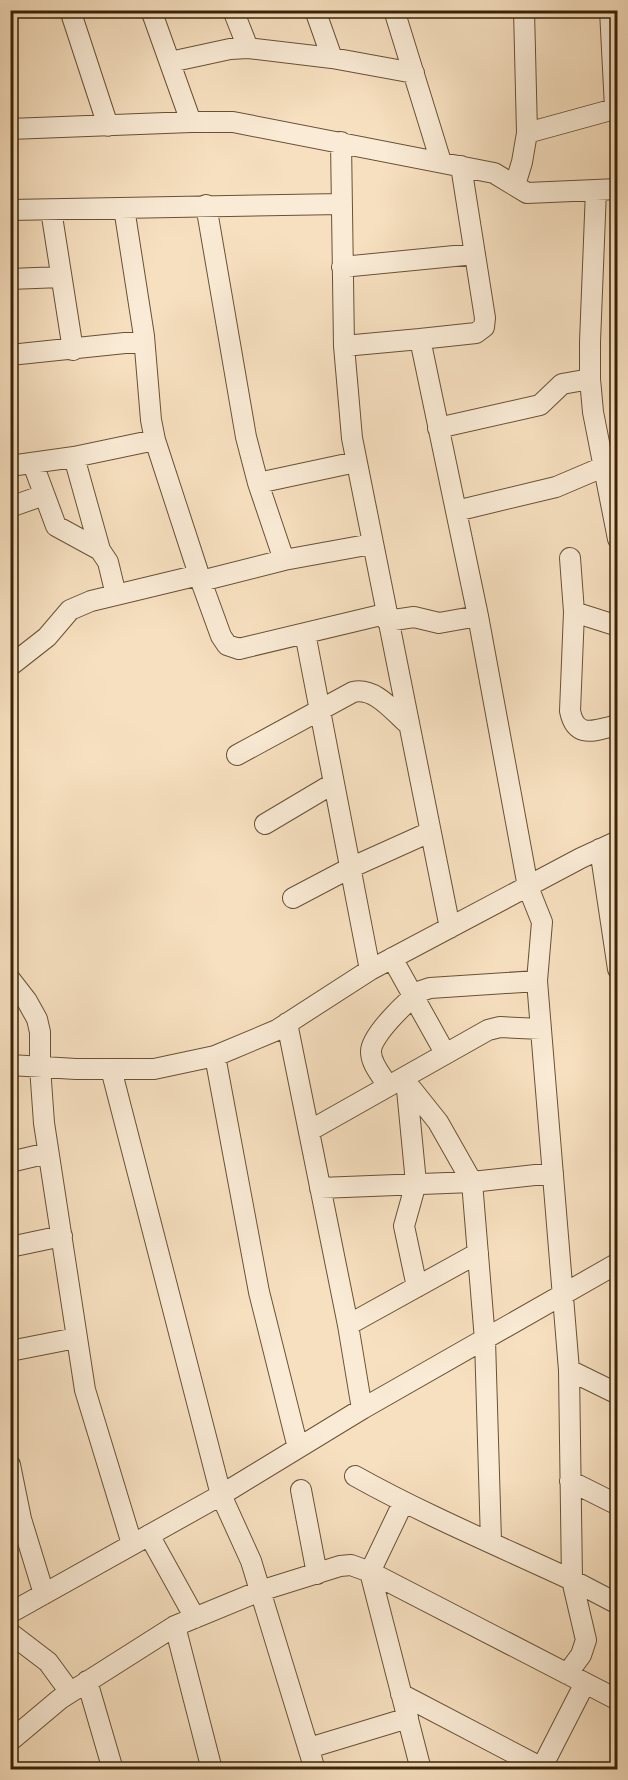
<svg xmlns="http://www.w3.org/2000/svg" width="628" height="1780" viewBox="0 0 628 1780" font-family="'IM FELL Great Primer',serif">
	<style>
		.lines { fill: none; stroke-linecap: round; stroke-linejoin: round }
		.minor-casing { stroke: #685234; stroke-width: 22 }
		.minor { stroke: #faebd6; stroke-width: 20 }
	</style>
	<rect width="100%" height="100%" fill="#f7e0c0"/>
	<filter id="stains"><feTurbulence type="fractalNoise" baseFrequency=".00333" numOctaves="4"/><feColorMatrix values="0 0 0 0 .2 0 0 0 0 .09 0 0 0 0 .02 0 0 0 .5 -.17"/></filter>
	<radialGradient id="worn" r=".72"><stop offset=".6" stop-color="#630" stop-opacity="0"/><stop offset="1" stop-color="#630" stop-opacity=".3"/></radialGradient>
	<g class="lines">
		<defs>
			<path id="minor" d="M70,10L108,126
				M151,10L191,122
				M233,10L248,48
				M315,10L332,58
				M394,10L441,162
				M610,10L615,108
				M170,62L230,49L248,48L332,58L414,73
				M10,129L191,122H233L494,173L527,193L618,189
				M527,133L618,108
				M341,142L344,346L352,438L450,928
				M461,166L485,318L484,327L476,333L420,339L478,616L528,887L542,922L537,981L569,1370L572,1580L618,1604
				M515,185L522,162L527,133L524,10
				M596,190L590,342V379L593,412L618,539
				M206,205L246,437L258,483L284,560
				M124,208L144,336L151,420L155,440L201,581L221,636L227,645L239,649L247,647L385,614
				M10,210L341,204
				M51,210L73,350
				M342,267L475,254
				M10,279L61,277
				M344,346L420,339
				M10,355L144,341
				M438,428L540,405L562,384L590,379
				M74,457L100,550
				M33,464L56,526L100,550L108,562L116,595
				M10,466L74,457L155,440
				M258,483L356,462
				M10,507L44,495
				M456,511L556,487L603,467
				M570,558L574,612L570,711C576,740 595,730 618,725
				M201,581L284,560L372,544
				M574,612L618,626
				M387,621L414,617L439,623L478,616
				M305,633L370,970
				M10,666L47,637L70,610L91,601L199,575
				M237,755L353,692C375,687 393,711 408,724
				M265,824L334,783
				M600,849L618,969
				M293,898L350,868L430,832
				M392,958L445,1053
				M10,979L27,1001L37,1019L40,1032V1067L44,1123L85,1390L132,1544
				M287,1023L348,1325L362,1409
				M215,1056L259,1292L298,1448
				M10,1065L76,1069H154L215,1056L277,1030L370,970L581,858L618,841
				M111,1069L221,1495L251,1561L315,1770
				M406,1079L416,1183L404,1226L417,1287
				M406,1082L438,1122L472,1182L485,1340L491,1541
				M388,1086C382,1076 371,1064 371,1052C370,1036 408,1000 421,991L430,988L537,981
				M309,1131L488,1030L500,1027L541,1029
				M10,1162L48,1153
				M320,1188L472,1182L553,1173
				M10,1247L62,1236
				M348,1325L478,1253
				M10,1351L76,1338
				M569,1370L618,1394
				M10,1465L21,1519L44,1594
				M355,1476C425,1515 499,1546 572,1580L586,1640L581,1655L567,1674
				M570,1481L618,1505
				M301,1490L317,1574
				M403,1503L370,1572L421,1770
				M149,1535L195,1618
				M10,1613L221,1495L362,1409L618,1263
				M175,1626L212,1770
				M10,1633L48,1662L70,1692
				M87,1681L113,1770
				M401,1694L546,1770
				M10,1741L60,1699L175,1626L260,1591L340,1566L351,1565L370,1572L618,1700
				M309,1748L408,1718
				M542,1767L585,1683"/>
		</defs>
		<use href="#minor" class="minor-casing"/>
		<use href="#minor" class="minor"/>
	</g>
	<rect width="628" height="1780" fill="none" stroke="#f7e0c0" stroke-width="36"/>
	<rect x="12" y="12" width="604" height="1756" fill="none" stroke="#392306" stroke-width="3"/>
	<rect x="18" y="18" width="592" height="1744" fill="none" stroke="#392306" stroke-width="1.5"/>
	<rect width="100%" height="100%" filter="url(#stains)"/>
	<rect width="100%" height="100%" fill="url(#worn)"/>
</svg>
